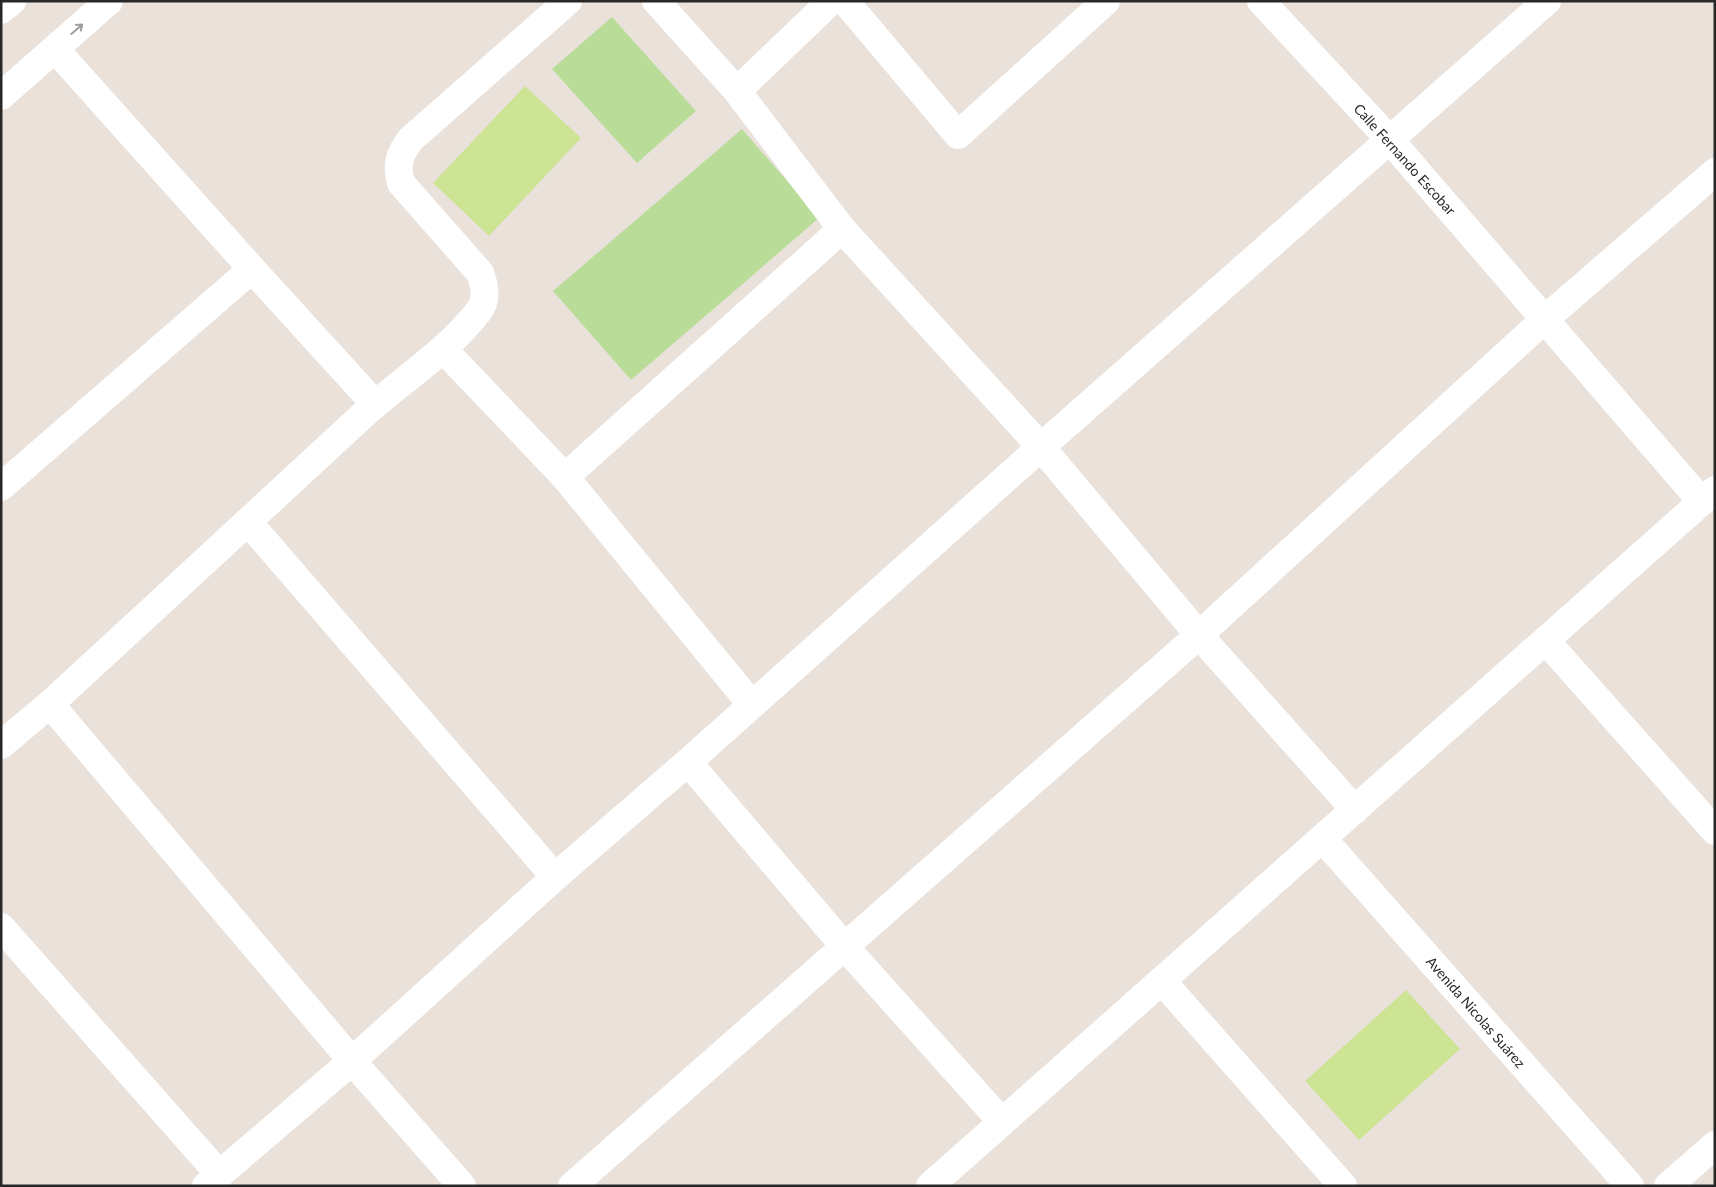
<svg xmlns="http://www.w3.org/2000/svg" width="1716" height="1187" viewBox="0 0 1716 1187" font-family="Lato,sans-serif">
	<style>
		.green { fill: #b9dd99 }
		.pitch { fill: #cde495 }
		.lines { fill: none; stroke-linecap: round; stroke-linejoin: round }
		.minor { stroke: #fff; stroke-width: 28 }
		.tertiary { stroke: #fff; stroke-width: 28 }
		.oneway { stroke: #9e9e9e }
		.labels { text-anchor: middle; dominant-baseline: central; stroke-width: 4.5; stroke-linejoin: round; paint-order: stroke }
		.street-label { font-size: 14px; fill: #282828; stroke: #fff }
	</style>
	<rect width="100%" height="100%" fill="#e9e1da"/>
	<path class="green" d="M612,17L696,111L637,163L552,69Z
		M742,129L819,218L631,380L553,291Z"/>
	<path class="pitch" d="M525,86L581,138L489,236L433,183Z
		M1406,990L1460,1049L1359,1140L1305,1081Z"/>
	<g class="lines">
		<path class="minor" d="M656,1L737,91L842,229L1041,447L1199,635L1355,810
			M845,1L958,135L1106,1
			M1261,1L1390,140L1702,502
			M55,49L252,269L375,404
			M737,91L831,1
			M443,349L565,477L752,705
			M565,477L842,229
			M1,487L252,269
			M248,522L555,877
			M1546,641L1715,831
			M50,704L352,1061L462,1186
			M1,745L50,704C154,608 259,512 362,416C400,381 446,353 478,312C488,300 485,286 480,273L401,183C396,165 399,154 411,139L568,1
			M688,762L845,947L1002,1122
			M1323,839L1630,1186
			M1,927L220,1175
			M1162,981L1343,1186
			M206,1186L352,1061L555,877L688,762L1041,447L1547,1
			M572,1186L1199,635L1545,319L1715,172
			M930,1186L1715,490
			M1668,1186L1715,1145"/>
		<path class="tertiary" d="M1,10L12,1
			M1,96L109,1"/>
	</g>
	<defs><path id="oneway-shaft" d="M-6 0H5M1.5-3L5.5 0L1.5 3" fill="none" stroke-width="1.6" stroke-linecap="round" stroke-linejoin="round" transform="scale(1.25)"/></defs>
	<use class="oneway" href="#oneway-shaft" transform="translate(77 29) rotate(-41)"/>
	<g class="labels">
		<g class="street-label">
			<text transform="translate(1405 159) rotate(48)">Calle Fernando Escobar</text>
			<text transform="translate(1476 1012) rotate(49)">Avenida Nicolas Suárez</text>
		</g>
	</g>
	<rect width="1716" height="1187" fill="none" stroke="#282828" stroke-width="5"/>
</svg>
